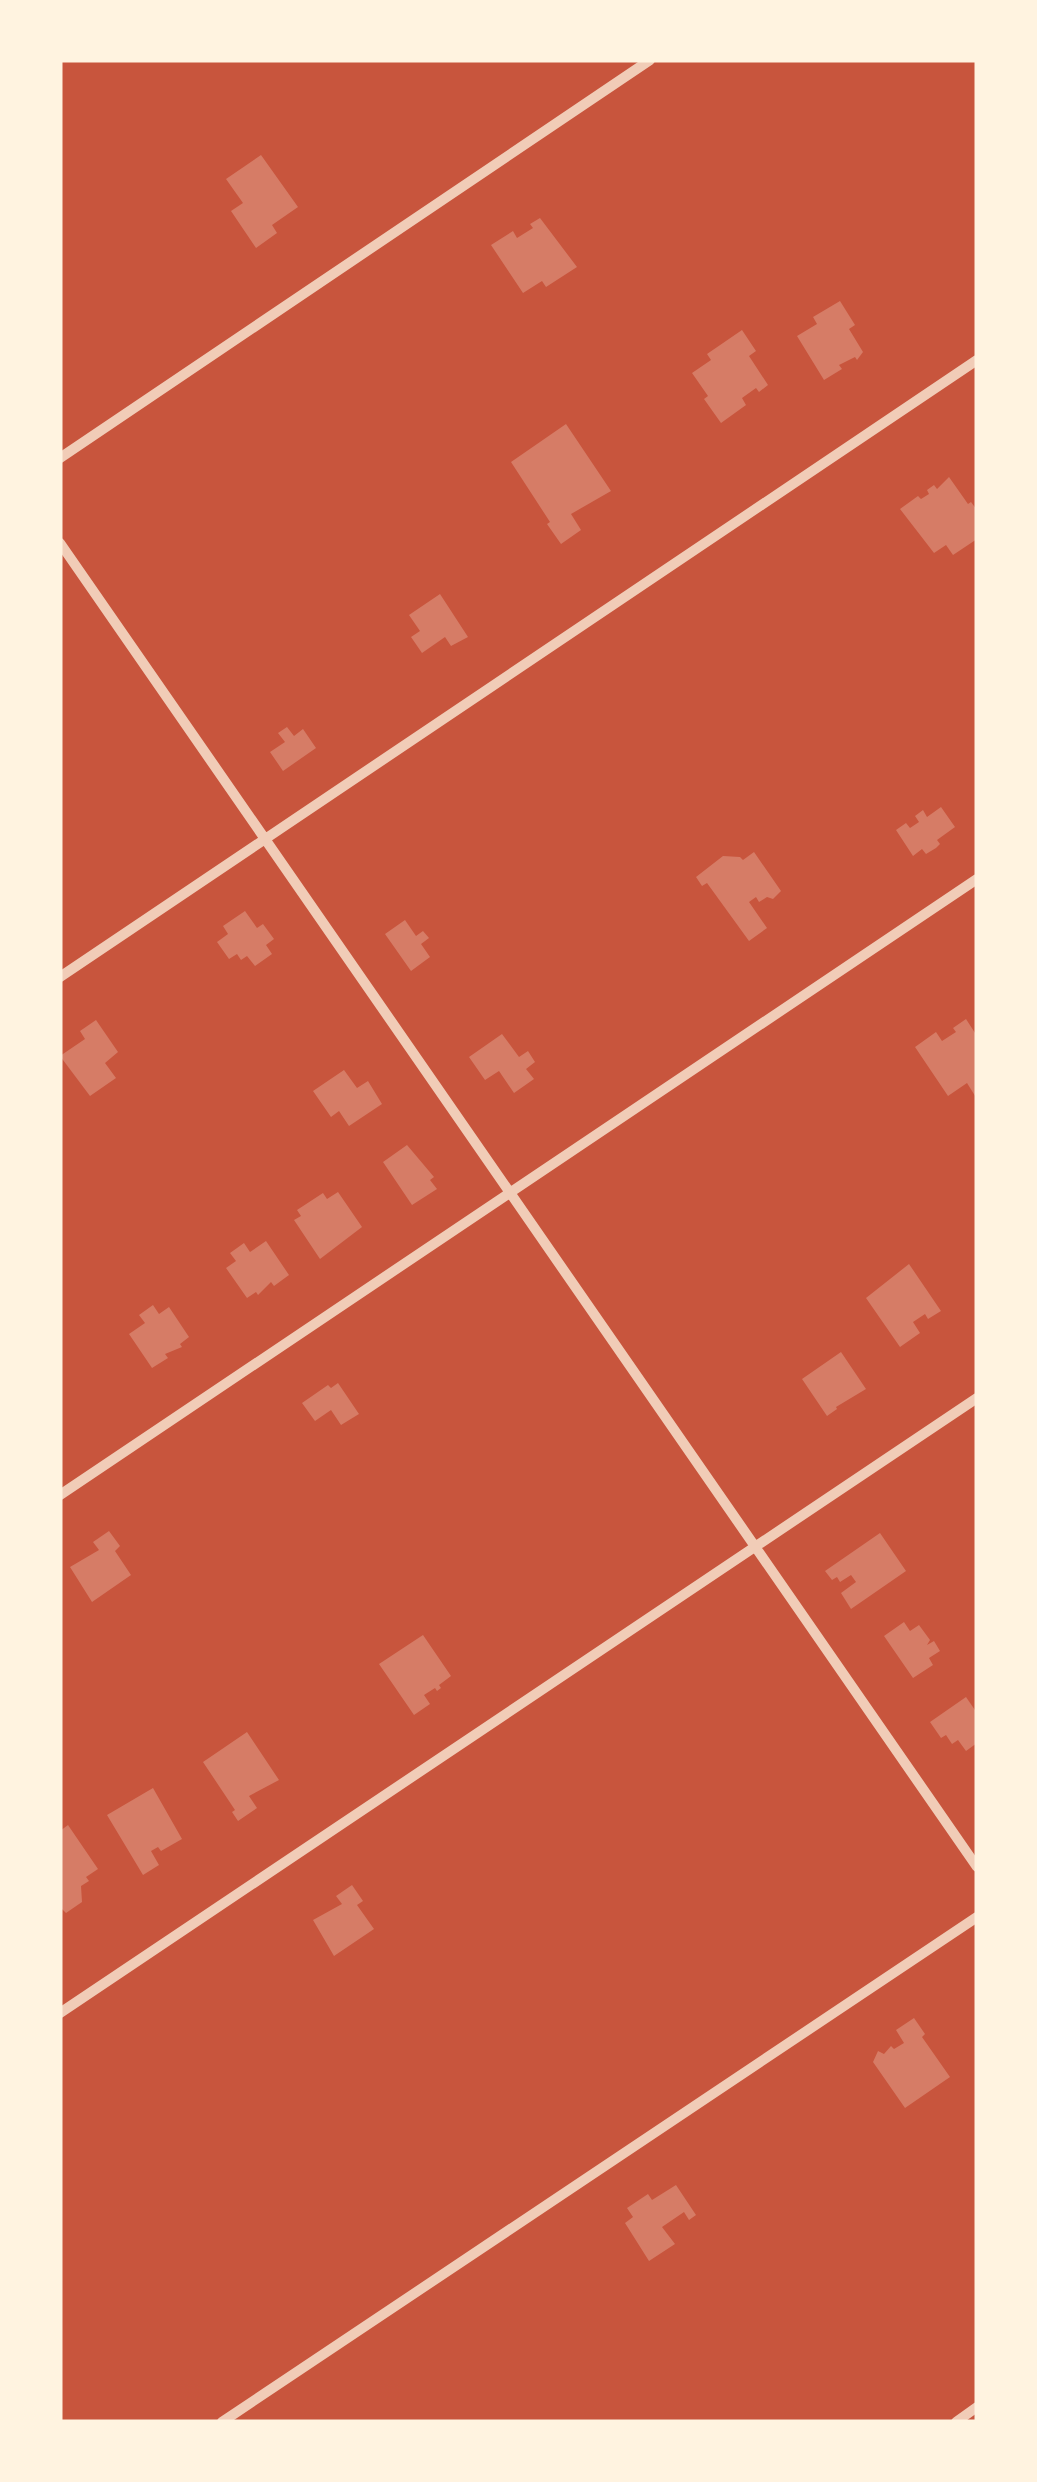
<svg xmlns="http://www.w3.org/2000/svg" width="1037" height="2482" viewBox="0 0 1037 2482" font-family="Mulish,sans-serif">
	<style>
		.building { fill: #d67c66 }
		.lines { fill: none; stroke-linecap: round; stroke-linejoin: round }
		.minor { stroke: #f1ccb7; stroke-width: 10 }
	</style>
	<rect width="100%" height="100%" fill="#c8553d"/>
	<path class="building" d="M261,155L298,207L272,225L277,233L256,248L231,211L243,203L226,179Z
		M540,218L577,267L546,287L542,281L523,293L491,245L513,231L517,238L533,228L530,224Z
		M840,301L855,325L849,329L863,352L857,360L855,357L839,365L842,369L824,380L797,336L817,324L813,317Z
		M742,330L756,351L749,356L768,385L759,392L756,388L742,398L746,405L721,423L704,399L708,396L692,373L711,360L707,354Z
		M566,424L611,491L571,514L581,530L561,544L547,524L550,522L511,462Z
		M949,477L968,504L971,502L977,510V539L953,555L946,545L934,553L900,509L918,496L921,499L929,494L927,490L934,485L937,489Z
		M440,594L468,637L451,646L445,637L422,653L411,637L420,631L409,615Z
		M287,727L294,736L303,729L316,748L283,771L270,752L285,742L278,733Z
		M941,807L955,827L937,840L940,844L936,848L926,854L922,849L913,856L896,830L906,823L910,828L919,822L915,816L923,810L927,817Z
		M754,852L781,891L773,899L767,897L759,902L756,897L749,902L767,928L749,941L707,883L702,886L696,877L723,856L740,857L743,860Z
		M245,911L257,928L263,924L274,939L266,945L272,954L255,966L247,956L241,960L237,954L229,959L217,942L228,934L223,926Z
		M405,920L416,936L423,931L429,938L421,944L430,957L411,971L385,934Z
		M966,1019L977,1036V1099L967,1083L948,1096L915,1047L936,1032L942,1041L956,1032L953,1028Z
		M96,1020L118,1052L105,1063L116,1078L90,1096L60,1056L85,1039L80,1031Z
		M502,1034L519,1057L528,1051L535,1062L526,1069L534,1079L514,1093L499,1071L485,1080L469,1057Z
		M344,1070L357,1088L368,1081L382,1104L349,1126L339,1111L331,1117L313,1091Z
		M407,1145L434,1177L430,1180L437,1189L412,1205L383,1162Z
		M338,1192L362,1227L320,1259L294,1220L301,1216L297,1210L323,1193L327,1199Z
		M266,1241L289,1275L274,1286L271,1282L258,1295L256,1292L247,1298L226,1268L236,1261L230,1253L244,1243L250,1252Z
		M909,1264L941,1311L928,1319L925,1314L913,1322L920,1333L900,1347L866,1298Z
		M153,1305L159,1314L169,1307L189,1337L180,1344L182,1347L165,1354L168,1358L152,1368L129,1334L145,1323L139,1315Z
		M841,1352L866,1389L836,1407L837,1409L827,1416L802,1379Z
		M338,1383L359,1414L341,1425L331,1410L315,1421L302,1403L328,1385L331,1388Z
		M109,1531L120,1546L115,1551L131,1575L92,1602L70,1567L99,1550L93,1542Z
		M880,1533L906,1571L851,1609L841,1593L856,1582L851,1575L840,1582L837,1577L832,1580L825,1571Z
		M904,1622L910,1631L919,1625L930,1640L927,1645L934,1641L940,1651L929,1658L933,1665L913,1678L884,1636Z
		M423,1635L451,1676L439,1685L441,1688L437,1691L435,1688L424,1695L430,1704L414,1715L379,1664Z
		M966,1697L977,1713V1743L966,1751L958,1740L952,1744L946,1735L941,1738L930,1722Z
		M247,1732L279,1780L249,1796L257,1808L238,1821L232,1812L235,1810L203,1762Z
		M153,1788L182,1839L161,1851L158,1847L151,1851L159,1865L143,1875L107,1815Z
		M68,1825L98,1869L86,1877L89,1881L81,1886L82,1902L66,1913L60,1907V1831Z
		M352,1885L363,1901L357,1905L374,1929L334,1956L313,1920L342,1904L336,1896Z
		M914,2018L925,2034L922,2037L950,2077L905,2108L873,2062L878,2051L884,2054L891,2046L894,2049L904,2043L896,2030Z
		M676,2185L696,2215L689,2220L684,2212L662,2227L675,2244L649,2261L625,2223L633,2217L627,2208L648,2194L652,2200Z"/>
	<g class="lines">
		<path class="minor" d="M60,458L650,60
			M60,543L977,1867
			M60,977L977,360
			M60,1495L977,879
			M60,2013L977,1398
			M222,2422L977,1917
			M956,2422L977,2407"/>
	</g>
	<rect width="1037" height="2482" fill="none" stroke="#fff3e0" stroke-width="125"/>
</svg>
